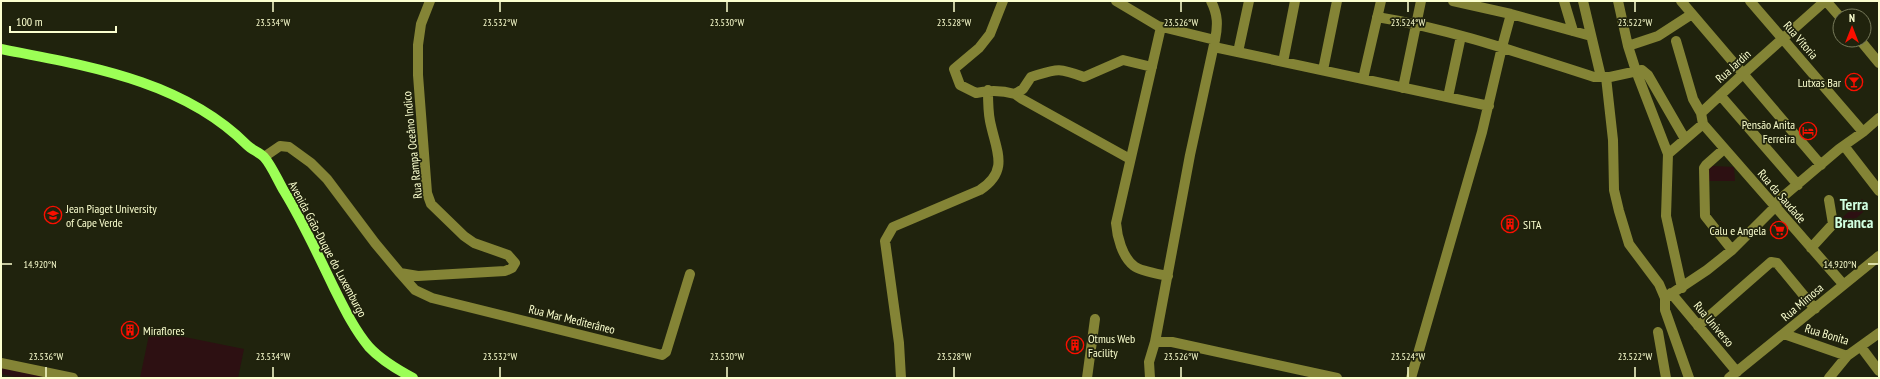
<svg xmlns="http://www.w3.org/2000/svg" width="1880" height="379" viewBox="0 0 1880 379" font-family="'PT Sans Narrow',sans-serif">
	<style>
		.green { fill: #2d1012 }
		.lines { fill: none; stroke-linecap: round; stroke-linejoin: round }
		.minor { stroke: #848436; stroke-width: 10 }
		.major { stroke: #9cff56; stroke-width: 10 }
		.ticks { fill: none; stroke: #fbffcf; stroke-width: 1.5 }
		.labels { text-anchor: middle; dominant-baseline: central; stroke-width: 3.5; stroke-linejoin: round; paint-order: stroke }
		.street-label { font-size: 12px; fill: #fbffcf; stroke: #20230d }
		.poi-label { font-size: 12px; fill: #fbffcf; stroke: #20230d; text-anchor: start }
		.district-label { font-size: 16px; font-weight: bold; fill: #d1ffe0; stroke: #20230d }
		.ticks-label { font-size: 10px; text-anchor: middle; fill: #fbffcf; stroke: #20230d; stroke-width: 3.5; stroke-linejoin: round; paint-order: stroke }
	</style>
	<rect width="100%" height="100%" fill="#20230d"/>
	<path class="green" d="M1713,166L1734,167L1735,181H1709V168Z
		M1862,199L1869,207L1847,226L1841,219Z
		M150,330L244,349L238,378H140Z
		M1,367L42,376L43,378H20L1,374Z"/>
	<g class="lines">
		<path class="minor" d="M1003,1L990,34L979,48L954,69L960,85L976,93C990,90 1001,90 1015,94L1023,89L1031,77C1057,69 1057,67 1084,77L1123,60L1152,67
			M1116,1L1158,26L1215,40L1190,155L1155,342L1149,362L1150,378
			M1211,1C1218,15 1218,25 1215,40
			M1453,1L1511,14L1591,36
			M1564,1L1573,31
			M1583,1L1601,77
			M1618,1L1628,46L1636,71L1668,154L1666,216L1682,288
			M1681,1L1821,165
			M1750,1L1863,132
			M1826,1L1840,17
			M1377,17C1451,29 1522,54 1594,77H1610L1642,70L1648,75L1685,139
			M1161,27L1116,223C1117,236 1122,257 1134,266C1140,271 1159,274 1168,276
			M1860,40L1879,63
			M1676,41L1693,99L1701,113
			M1628,46L1658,36L1692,14
			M1214,47L1489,106
			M1238,52L1249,1
			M1283,62L1295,1
			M1323,70L1337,1
			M1606,77L1613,140L1614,190L1619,211L1629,244L1659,284L1665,298
			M1363,79L1381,1
			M1403,88L1421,1
			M1015,94L1022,99L1130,159
			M1720,95L1798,185
			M1448,97L1461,36
			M1703,124L1843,284
			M1845,147L1879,191
			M1724,149L1706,165L1704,168L1705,216L1732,250
			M1668,154L1703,124L1701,113L1743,74L1825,1
			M264,157L280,146L289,147L311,163L327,179L375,243L400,273L418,276L505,271L512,268L515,263L508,255L474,243L464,236L431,204L427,193L418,75V45L421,24L430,1
			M1811,248L1833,224L1829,200
			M400,273L415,290L432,298L662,355L666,352L690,274
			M1671,293L1737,372
			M1698,326L1771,262L1777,263L1815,309
			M1658,332L1666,378
			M1784,334L1847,356L1879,333
			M1155,342H1172L1337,378
			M1861,347L1879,371
			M1,363L73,378
			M901,378L899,343L885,241L893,227L980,190C1010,170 996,151 990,121C988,111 988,100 988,90
			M1087,378L1095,319
			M1411,378L1482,132L1502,47L1511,14
			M1689,378L1665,310V298L1707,270L1732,250L1775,207L1779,200L1839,149L1863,132L1879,118
			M1729,378L1879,256
			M1829,378L1847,356"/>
		<path class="major" d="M1,49C87,66 182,80 247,145C252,150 259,152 264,157C272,166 278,181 284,191C303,222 318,255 334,288C344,308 354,329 369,347C381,360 398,370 413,378"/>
	</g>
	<path class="ticks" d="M273,2V12M500,2V12M727,2V12M954,2V12M1181,2V12M1408,2V12M1635,2V12M2,264H12M1868,264H1878M46,367V377M273,367V377M500,367V377M727,367V377M954,367V377M1181,367V377M1408,367V377M1635,367V377"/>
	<defs>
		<symbol id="bar-ring" viewBox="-11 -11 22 22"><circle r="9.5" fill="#20230d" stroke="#fa0f00" stroke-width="1.5"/><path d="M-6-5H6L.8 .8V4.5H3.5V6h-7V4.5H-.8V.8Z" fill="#fa0f00"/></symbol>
		<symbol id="hotel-ring" viewBox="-11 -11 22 22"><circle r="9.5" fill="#20230d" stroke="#fa0f00" stroke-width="1.5"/><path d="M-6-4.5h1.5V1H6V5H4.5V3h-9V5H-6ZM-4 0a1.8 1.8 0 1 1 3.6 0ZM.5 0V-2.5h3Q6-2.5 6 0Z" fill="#fa0f00"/></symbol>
		<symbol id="university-ring" viewBox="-11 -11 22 22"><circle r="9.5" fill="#20230d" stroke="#fa0f00" stroke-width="1.5"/><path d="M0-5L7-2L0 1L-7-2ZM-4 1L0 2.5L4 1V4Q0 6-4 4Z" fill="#fa0f00"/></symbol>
		<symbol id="building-ring" viewBox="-11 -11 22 22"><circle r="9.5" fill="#20230d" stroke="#fa0f00" stroke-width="1.5"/><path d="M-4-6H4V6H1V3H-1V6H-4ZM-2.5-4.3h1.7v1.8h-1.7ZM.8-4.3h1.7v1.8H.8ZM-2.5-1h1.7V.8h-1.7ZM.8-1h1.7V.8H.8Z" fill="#fa0f00"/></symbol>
		<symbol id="supermarket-ring" viewBox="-11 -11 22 22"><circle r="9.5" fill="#20230d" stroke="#fa0f00" stroke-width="1.5"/><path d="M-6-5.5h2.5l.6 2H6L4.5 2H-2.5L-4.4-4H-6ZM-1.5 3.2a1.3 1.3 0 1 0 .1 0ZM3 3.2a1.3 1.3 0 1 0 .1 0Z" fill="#fa0f00"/></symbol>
	</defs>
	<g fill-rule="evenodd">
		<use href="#bar-ring" x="1844" y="72" width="20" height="20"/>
		<use href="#hotel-ring" x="1798" y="121" width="20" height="20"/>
		<use href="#university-ring" x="43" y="205" width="20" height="20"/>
		<use href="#building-ring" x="1500" y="214" width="20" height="20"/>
		<use href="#supermarket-ring" x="1769" y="220" width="20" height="20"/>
		<use href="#building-ring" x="120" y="320" width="20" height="20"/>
		<use href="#building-ring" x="1065" y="335" width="20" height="20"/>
	</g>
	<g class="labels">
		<g class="street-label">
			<text transform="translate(1801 40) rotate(49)">Rua Vitoria</text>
			<text transform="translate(1733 66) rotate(-42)">Rua Jardin</text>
			<text transform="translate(412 145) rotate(-96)">Rua Rampa Oceâno Indico</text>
			<text transform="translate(1782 196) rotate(49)">Rua da Saudade</text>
			<text transform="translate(328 249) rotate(62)">Avenida Grão-Duque do Luxemburgo</text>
			<text transform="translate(1802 302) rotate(-40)">Rua Mimosa</text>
			<text transform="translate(572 319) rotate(14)">Rua Mar Mediterâneo</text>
			<text transform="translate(1714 324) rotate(50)">Rua Universo</text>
			<text transform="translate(1827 334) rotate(17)">Rua Bonita</text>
		</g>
		<g class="poi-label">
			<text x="1841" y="82" text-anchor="end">Lutxas Bar</text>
			<text x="1795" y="124" text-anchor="end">Pensão Anita<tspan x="1795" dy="14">Ferreira</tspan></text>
			<text x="66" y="208">Jean Piaget University<tspan x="66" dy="14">of Cape Verde</tspan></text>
			<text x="1523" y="224">SITA</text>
			<text x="1766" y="230" text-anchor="end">Calu e Angela</text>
			<text x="143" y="330">Miraflores</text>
			<text x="1088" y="338">Otmus Web<tspan x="1088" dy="14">Facility</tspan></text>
		</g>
		<g class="district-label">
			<text x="1854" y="204">Terra<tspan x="1854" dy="18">Branca</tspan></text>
		</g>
	</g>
	<g class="ticks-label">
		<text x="273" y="26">23.534°W</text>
		<text x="500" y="26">23.532°W</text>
		<text x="727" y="26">23.530°W</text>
		<text x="954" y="26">23.528°W</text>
		<text x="1181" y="26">23.526°W</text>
		<text x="1408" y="26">23.524°W</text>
		<text x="1635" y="26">23.522°W</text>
		<text x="40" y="268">14.920°N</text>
		<text x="1840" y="268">14.920°N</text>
		<text x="46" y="360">23.536°W</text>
		<text x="273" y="360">23.534°W</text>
		<text x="500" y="360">23.532°W</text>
		<text x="727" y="360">23.530°W</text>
		<text x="954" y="360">23.528°W</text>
		<text x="1181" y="360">23.526°W</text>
		<text x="1408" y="360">23.524°W</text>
		<text x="1635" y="360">23.522°W</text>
	</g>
	<rect width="1880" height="379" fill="none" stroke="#fbffcf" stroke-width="4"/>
	<g transform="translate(1852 28)"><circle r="19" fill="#20230d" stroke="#787b5b"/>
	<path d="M0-3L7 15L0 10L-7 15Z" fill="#fa0f00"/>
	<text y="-6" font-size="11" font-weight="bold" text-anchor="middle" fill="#fbffcf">N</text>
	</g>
	<path d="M10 26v6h106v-6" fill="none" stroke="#fbffcf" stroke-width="2"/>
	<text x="16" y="26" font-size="12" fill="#fbffcf" stroke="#20230d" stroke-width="3" paint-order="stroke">100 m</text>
</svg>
